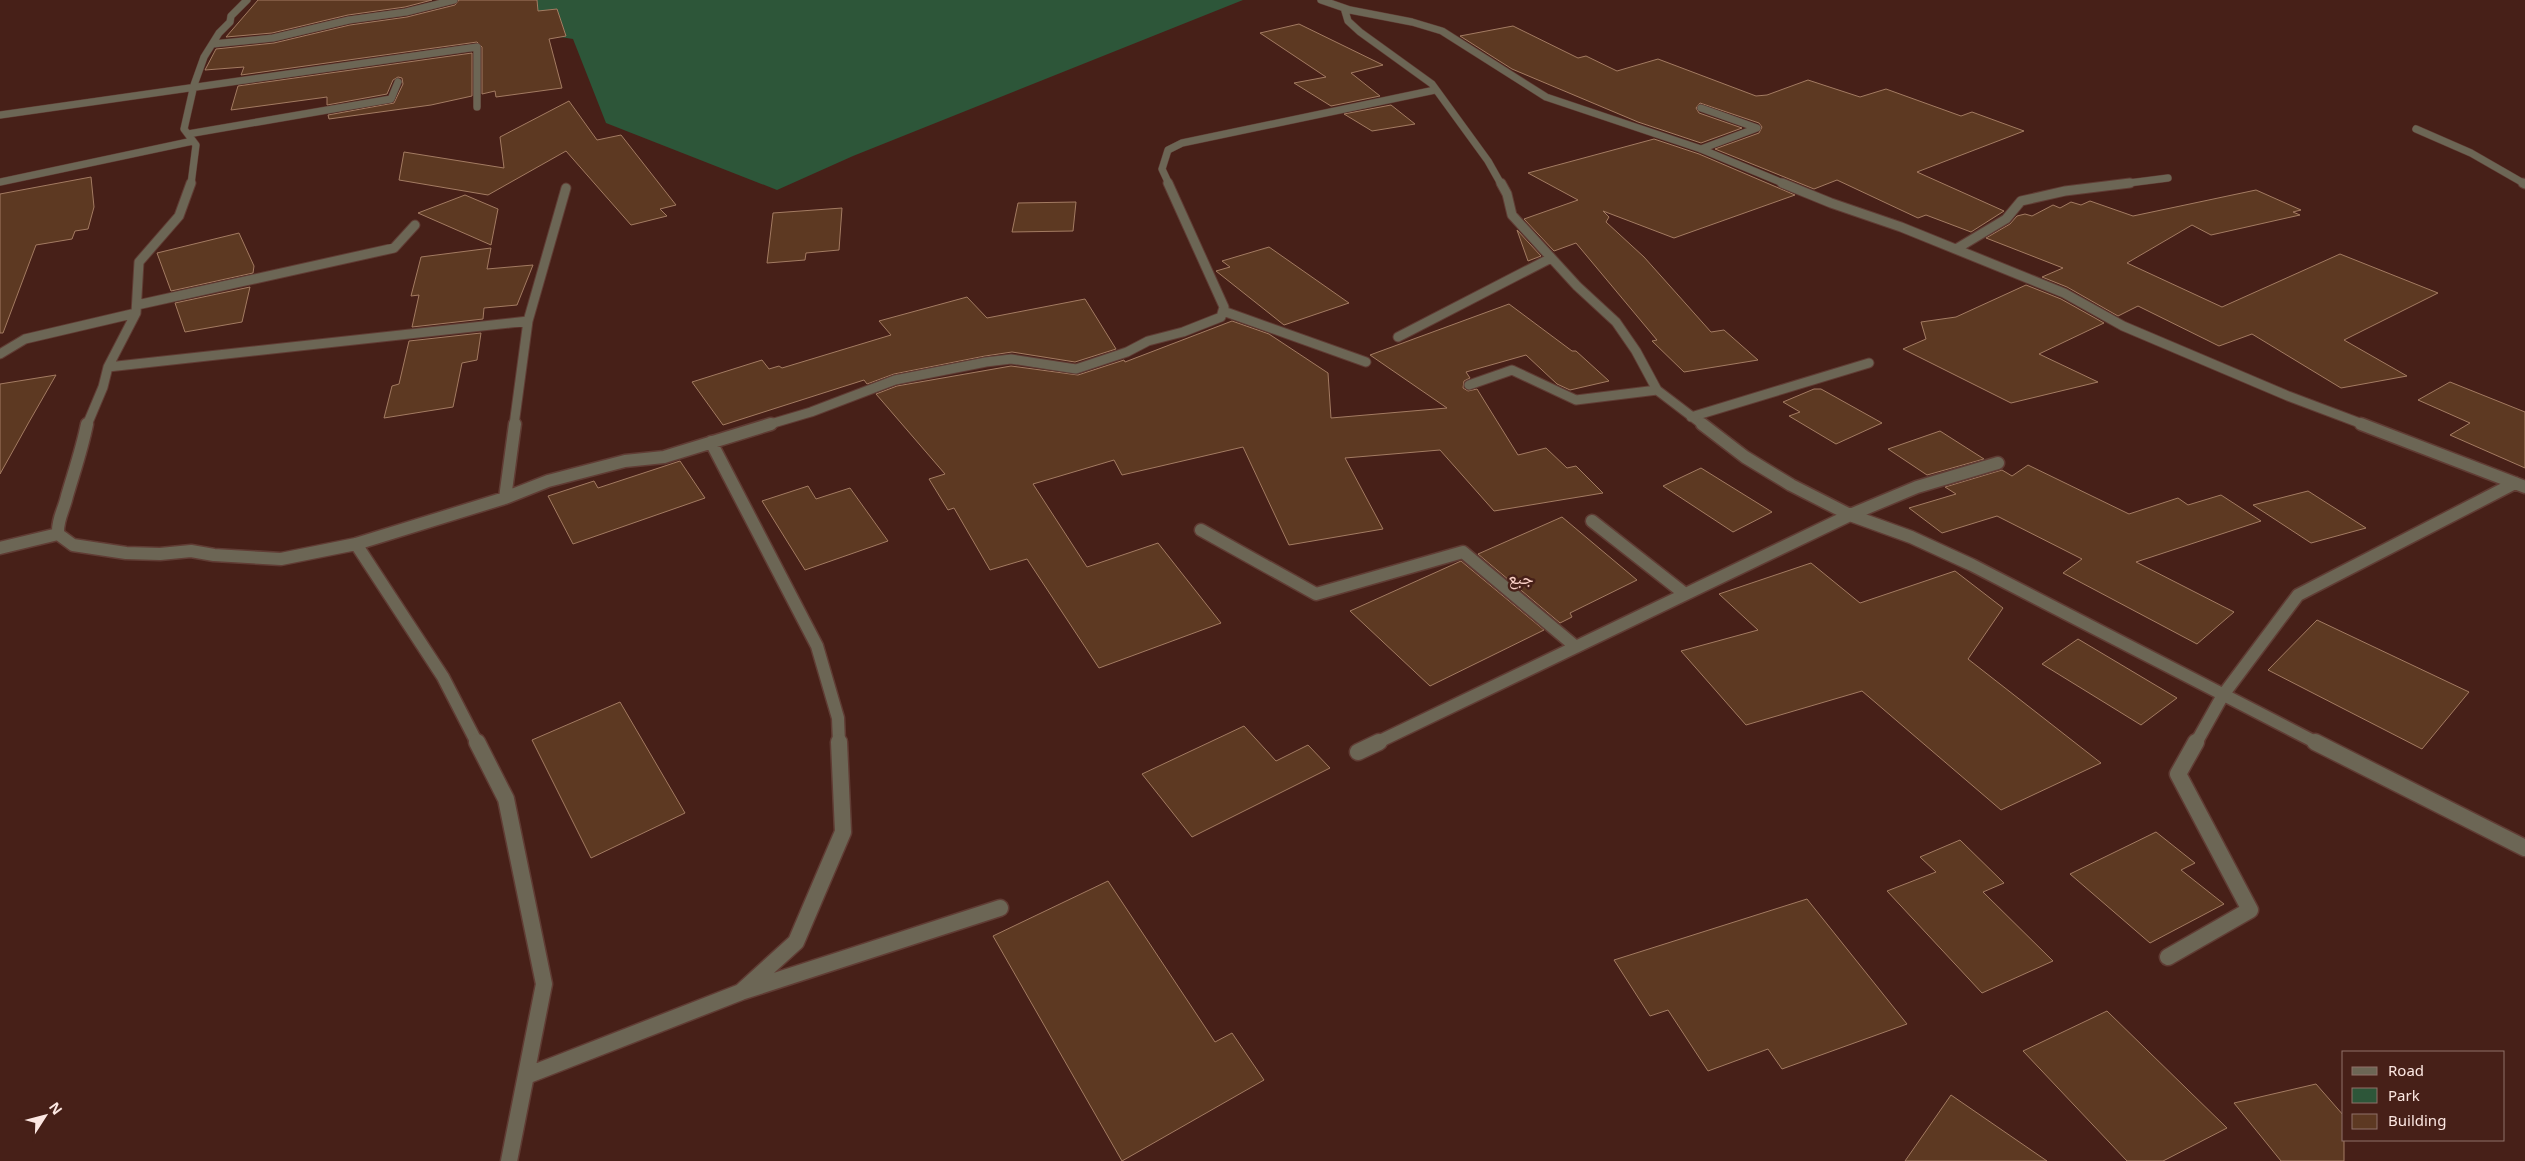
<svg xmlns="http://www.w3.org/2000/svg" width="2525" height="1161" viewBox="0 0 2525 1161" font-family="'Noto Sans','Noto Naskh Arabic',sans-serif">
	<style>
		.green { fill: #2d5639 }
		.building { fill: #5d3922; stroke: #a37b62 }
		.lines { fill: none; stroke-linecap: round; stroke-linejoin: round }
		.street-far3-casing { stroke: #603c34; stroke-width: 8 }
		.street-far2-casing { stroke: #603c34; stroke-width: 11 }
		.street-far1-casing { stroke: #603c34; stroke-width: 15 }
		.street-casing { stroke: #603c34; stroke-width: 19 }
		.street-far3 { stroke: #6c6655; stroke-width: 7 }
		.street-far2 { stroke: #6c6655; stroke-width: 9 }
		.street-far1 { stroke: #6c6655; stroke-width: 12 }
		.street { stroke: #6c6655; stroke-width: 16 }
		.labels { text-anchor: middle; dominant-baseline: central; stroke-width: 5; stroke-linejoin: round; paint-order: stroke }
		.quarter-label { font-size: 18px; fill: #facfc6; stroke: #472018 }
	</style>
	<rect width="100%" height="100%" fill="#472018"/>
	<path class="green" d="M492,0H1243L853,156L777,190L606,123L573,39L504,28Z"/>
	<path class="building" d="M258,0H432L405,7L348,15L272,33L226,37Z
		M459,0H537L538,11L557,9L566,36L549,39L562,88L496,97L495,91L482,94V47L477,42L241,75L244,67L205,70L216,49L274,43L350,25L407,17L455,5Z
		M1299,24L1383,65L1351,73L1380,96L1331,106L1294,83L1326,77L1260,33Z
		M1513,26L1578,58L1586,56L1617,71L1658,59L1756,96L1767,95L1808,80L1860,97L1886,89L1961,116L1972,112L2024,131L1917,172L2004,211L1971,232L1926,215L1918,218L1837,180L1814,189L1715,149L1759,133L1762,127L1759,123L1700,103L1696,108L1699,113L1742,128L1701,143L1638,122L1512,69L1460,36Z
		M472,53V96L431,105L329,119L328,115L394,103L403,84L402,78L398,77L393,80L387,94L327,105V97L231,110L238,86Z
		M569,101L597,140L621,135L676,205L660,209L667,216L631,225L566,151L488,195L399,180L404,152L504,168L500,137Z
		M1391,105L1415,124L1372,131L1344,114Z
		M1654,139L1699,154L1795,195L1674,238L1603,211L1609,217L1606,222L1644,257L1711,332L1724,330L1758,360L1684,372L1652,341L1657,340L1576,243L1554,251L1524,219L1578,200L1528,173Z
		M91,177L94,207L88,229L75,231L72,239L36,245L3,333H0V194Z
		M2256,190L2301,210L2293,212L2300,215L2211,235L2192,225L2127,263L2222,307L2340,254L2438,293L2344,340L2407,376L2341,388L2252,334L2219,346L2138,306L2118,316L2067,287L2042,277L2063,268L1986,238L2010,224L2017,216L2025,214L2032,216L2053,205L2060,208L2071,202L2081,205L2090,201L2133,216Z
		M465,195L498,209L491,245L418,213Z
		M1076,202L1073,231L1012,232L1018,203Z
		M842,208L839,250L806,253L805,260L767,263L773,213Z
		M1517,230L1541,256L1528,261Z
		M239,233L254,266L253,273L171,291L157,253Z
		M1269,247L1349,303L1284,325L1216,271L1230,267L1222,261Z
		M491,248L487,269L533,265L517,305L484,308L483,319L412,327L419,295L411,296L421,257Z
		M2026,285L2061,299L2104,323L2039,354L2098,382L2011,403L1903,349L1926,339L1921,322L1956,317Z
		M250,287L242,322L185,332L175,303Z
		M967,297L987,318L1085,299L1116,349L1075,362L1012,352L985,356L894,374L867,384L864,380L723,425L692,382L762,360L769,369L779,366L782,368L891,335L879,321Z
		M1509,304L1572,351H1576L1609,381L1570,390L1557,384L1526,355L1466,372L1470,378L1464,381L1463,388L1468,391L1477,389L1518,455L1546,448L1567,468L1576,466L1603,493L1494,511L1440,450L1345,458L1383,529L1289,545L1243,447L1122,475L1114,460L1033,484L1087,567L1158,543L1221,623L1099,668L1027,559L990,570L954,508L948,510L929,479L945,474L876,394L897,386L1011,366L1078,375L1124,360L1125,362L1232,321L1269,334L1328,373L1331,418L1447,408L1370,355Z
		M481,333L477,360L462,363L453,407L384,418L392,386L399,384L409,341Z
		M56,375L29,422L0,474V384Z
		M2450,382L2525,412V468L2450,435L2470,423L2418,400Z
		M1814,389H1821L1882,423L1836,444L1789,416L1800,412L1783,402Z
		M1940,431L1984,459L1927,475L1888,449Z
		M680,461L705,498L573,544L548,496L594,481L598,488Z
		M2028,465L2129,514L2178,498L2188,505L2221,495L2261,521L2136,562L2234,612L2197,644L2063,573L2082,559L1997,516L1942,533L1909,508L1956,494L1945,487L2002,470L2012,476Z
		M1701,468L1772,512L1733,532L1663,486Z
		M808,486L816,499L850,488L888,541L805,570L762,501Z
		M2308,491L2366,528L2311,543L2253,505Z
		M1562,517L1637,580L1570,613L1572,617L1560,623L1478,554Z
		M1461,561L1544,630L1430,686L1350,611Z
		M1811,563L1860,603L1955,571L2003,608L1968,659L2101,763L2001,810L1862,691L1746,725L1681,651L1758,630L1719,594Z
		M2317,620L2469,692L2422,749L2268,670Z
		M2078,639L2177,698L2141,725L2042,664Z
		M620,702L685,813L591,858L532,740Z
		M1244,726L1276,761L1308,745L1330,768L1192,837L1142,774Z
		M2156,832L2195,863L2181,870L2224,904L2150,943L2070,874Z
		M1960,840L2004,883L1983,892L2053,961L1982,993L1887,891L1936,872L1920,857Z
		M1108,881L1215,1042L1232,1033L1264,1080L1122,1161L993,936Z
		M1807,899L1907,1024L1782,1069L1768,1049L1708,1071L1668,1010L1650,1016L1614,960Z
		M2107,1011L2227,1128L2163,1161H2127L2023,1051Z
		M2316,1084L2344,1116V1161H2281L2234,1103Z
		M1951,1095L2047,1161H1905Z"/>
	<g class="lines">
		<defs>
			<path id="street-far3" d="M1321,0L1350,10L1412,22L1442,31L1546,97L1701,149L1785,184
				M1345,11L1348,21L1360,32L1432,84L1488,161L1501,184
				M213,44L273,38L349,20L406,12L454,0
				M1701,108L1757,128L1701,149
				M0,115L477,47V107
				M2416,129L2471,153L2525,184
				M188,134L391,99L398,82
				M0,182L193,141
				M191,184L196,145L184,129L194,85L204,57L219,33L230,22L231,16L247,0
				M1169,184L1162,169L1168,150L1182,143L1435,90
				M2121,184L2168,178"/>
			<path id="street-far2" d="M1501,183L1507,194L1512,215L1577,286L1616,322L1636,351L1657,390L1703,425
				M1782,183L1831,203L1901,227L2064,293L2123,326L2288,396L2365,425
				M2523,183L2525,184
				M1956,249L2006,219L2021,201L2065,191L2130,183
				M137,305L394,248L415,225
				M1223,311L1366,362
				M1398,337L1551,258
				M0,354L25,339L136,313
				M108,367L528,321
				M1469,385L1512,370L1576,400L1657,390
				M1691,417L1869,363
				M87,425L103,387L108,367L136,313L139,262L179,216L191,183
				M514,425L528,321L566,188
				M767,425L811,412L895,380L986,362L1011,359L1076,369L1127,352L1148,341L1183,332L1221,317L1224,307L1168,183"/>
			<path id="street-far1" d="M87,424C82,449 74,472 67,496C64,510 57,519 58,534L73,545L126,553L160,554L191,551L214,555L281,559L356,544L505,498L548,481L625,461L664,457L771,424
				M1702,424L1745,457L1791,485L1850,515L1911,537L1972,565L2317,743
				M2361,424L2525,487
				M711,442L817,646L838,718L839,743
				M505,498L515,424
				M1592,521L1685,594
				M1201,530L1316,594L1463,552L1576,647
				M356,544L443,677L477,743
				M0,548L58,534
				M1376,743L1850,515L1917,487L1998,463
				M2196,743L2223,695L2298,595L2515,483"/>
			<path id="street" d="M477,742L506,799L544,984L509,1161
				M2315,742L2525,848
				M1358,752L1379,742
				M2168,957L2250,910L2178,774L2196,742
				M741,992L796,942L843,832L839,742
				M526,1076L741,992L1000,908"/>
		</defs>
		<use href="#street-far3" class="street-far3-casing"/>
		<use href="#street-far2" class="street-far2-casing"/>
		<use href="#street-far1" class="street-far1-casing"/>
		<use href="#street" class="street-casing"/>
		<use href="#street-far3" class="street-far3"/>
		<use href="#street-far2" class="street-far2"/>
		<use href="#street-far1" class="street-far1"/>
		<use href="#street" class="street"/>
	</g>
	<g class="labels">
		<g class="quarter-label">
			<text x="1521" y="577">جبع</text>
		</g>
	</g>
	<rect x="2342" y="1051" width="162" height="90" fill="#472018" stroke="#8f7069"/>
	<rect x="2352" y="1067" width="25" height="8" fill="#6c6655" stroke="#8f7069"/>
	<text x="2388" y="1076" font-size="15" fill="#fce7e2">Road</text>
	<rect x="2352" y="1088" width="25" height="15" fill="#2d5639" stroke="#8f7069"/>
	<text x="2388" y="1101" font-size="15" fill="#fce7e2">Park</text>
	<rect x="2352" y="1114" width="25" height="15" fill="#5d3922" stroke="#8f7069"/>
	<text x="2388" y="1126" font-size="15" fill="#fce7e2">Building</text>
	<g transform="translate(45 1116) rotate(54)" stroke="#472018" stroke-width="4" paint-order="stroke">
	<path d="M0-4L9 19L0 12L-9 19Z" fill="#fce7e2"/>
	<text y="-8" font-size="14" font-weight="bold" text-anchor="middle" fill="#fce7e2">N</text>
	</g>
</svg>
